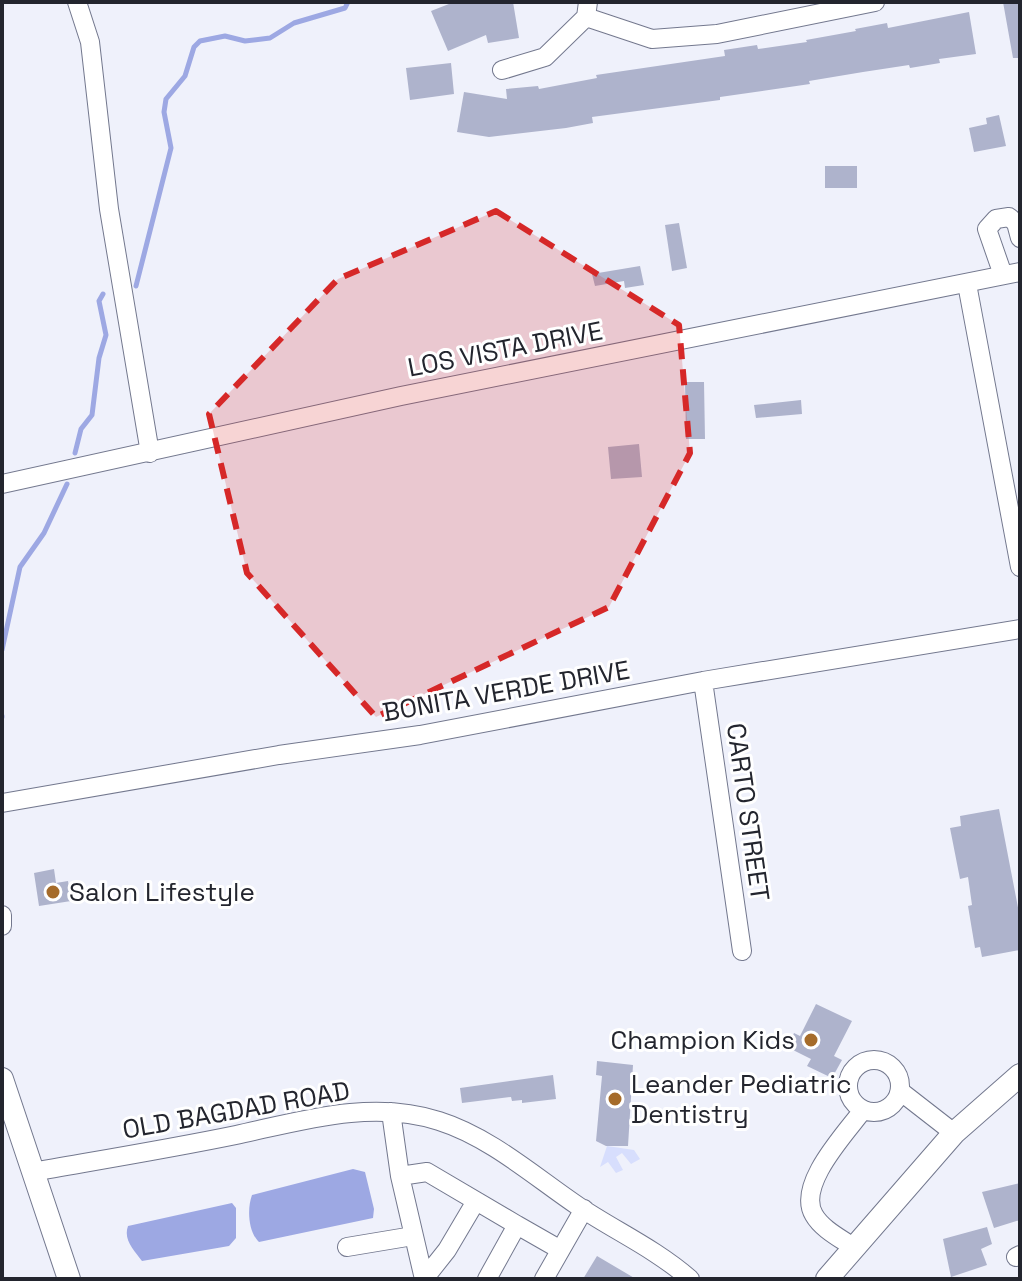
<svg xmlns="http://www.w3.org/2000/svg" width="1022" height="1281" viewBox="0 0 1022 1281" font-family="'Space Grotesk',sans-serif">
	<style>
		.green { fill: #d7defd }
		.water { fill: #9da8e3 }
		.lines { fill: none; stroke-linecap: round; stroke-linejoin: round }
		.stream { stroke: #9da8e3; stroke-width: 5 }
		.building { fill: #aeb3cc }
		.minor-casing { stroke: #73788e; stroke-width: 20 }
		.major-casing { stroke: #73788e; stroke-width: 24 }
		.minor { stroke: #fff; stroke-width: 18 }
		.major { stroke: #fff; stroke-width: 22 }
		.marked { fill: #d62828; fill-opacity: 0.2; stroke: #d62828; stroke-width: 6; stroke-dasharray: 16 10; stroke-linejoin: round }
		.poi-dot { fill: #a56b2a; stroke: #fff; stroke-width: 3 }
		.labels { text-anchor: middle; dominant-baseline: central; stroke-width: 6; stroke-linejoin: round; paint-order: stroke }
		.street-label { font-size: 26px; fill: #23252e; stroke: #fff }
		.poi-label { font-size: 26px; fill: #23252e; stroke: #fff; text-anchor: start }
	</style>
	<rect width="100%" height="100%" fill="#eff1fb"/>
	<path class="green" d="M607,1146L634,1150L640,1159L631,1164L622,1153L616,1157L623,1170L616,1173L608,1162L600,1167Z"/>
	<path class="water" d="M353,1169L365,1172L374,1209L373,1218L259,1242C248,1232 247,1208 252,1195Z
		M232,1203L236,1208V1238L229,1246L142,1261C134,1250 123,1240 128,1226Z"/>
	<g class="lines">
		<path class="stream" d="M136,286L171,148L164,112L166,99L185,76L194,47L200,41L225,36L245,41L270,38L294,23L345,8L348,2
			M75,453L81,429L92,415L99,358L106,335L99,301L103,294
			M2,650L20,567L44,533L67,484
			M2,716V717"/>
	</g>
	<path class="building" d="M454,2H513L519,38L488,43L486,35L448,51L431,11Z
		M1003,2H1020V58H1013Z
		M969,12L976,54L939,59L940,63L910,68L909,65L863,72L809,81L810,84L720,97V100L592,117L593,123L566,128L489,137L457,132L464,92L507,99L506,89L538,86L539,89L597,78L596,75L725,56L724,50L757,45L758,49L807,42L806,40L856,31L855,29L887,23L888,28Z
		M451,63L454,94L410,100L406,68Z
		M999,115L1006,146L974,152L969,128L987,124L986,118Z
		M825,166H857V188H825Z
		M679,223L687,268L672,271L665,225Z
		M640,266L644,285L625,288L624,281L595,286L592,274Z
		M685,382H704L705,439H686Z
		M801,400L802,414L756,418L754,405Z
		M639,444L642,477L611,479L608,447Z
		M999,809L1020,918V950L982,957L980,947L975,948L968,906L972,905L968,877L960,879L950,828L961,826L960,816Z
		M54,869L56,883L68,881L71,901L39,906L34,873Z
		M816,1004L852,1021L834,1056L842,1060L832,1078L807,1066L811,1059L787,1047L794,1033L800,1036Z
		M597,1061L633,1065L628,1146H606L596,1141L602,1076L596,1075Z
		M553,1075L556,1099L522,1103V1100L512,1101L511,1097L462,1103L460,1088Z
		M1020,1183V1220L994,1228L982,1192Z
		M987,1227L992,1244L981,1249L987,1265L951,1277L943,1239Z
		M597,1256L636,1279H583Z"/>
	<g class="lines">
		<defs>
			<path id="minor" d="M77,2L90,42L109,209L150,453
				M586,17L652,39L717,34L875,2
				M502,70L545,57L586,17L588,2
				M1003,275L987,229L996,219L1009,217L1016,223L1020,238
				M967,284L1020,567
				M2,484L401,396L1020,272
				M703,681L742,951
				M2,803L279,755L420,735L703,681L1020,629
				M2,915V926
				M848 1086a26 26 0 1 1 52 0a26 26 0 1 1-52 0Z
				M900,1091L954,1133
				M391,1112L400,1176L427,1172L517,1225L487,1279
				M32,1172C100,1160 168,1149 236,1135C301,1121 372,1099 439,1121C490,1137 535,1177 578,1206C617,1232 654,1248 690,1279
				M400,1176L424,1279L447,1250L476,1201
				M517,1225L559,1249
				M347,1247L413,1236
				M853,1247C840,1238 822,1229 814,1215C796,1185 846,1133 863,1110
				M1016,1257L1020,1255
				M544,1279L584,1209"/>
			<path id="major" d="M2,1079L69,1279
				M827,1279L954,1133L1020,1075"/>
		</defs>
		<use href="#minor" class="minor-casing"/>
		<use href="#major" class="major-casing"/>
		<use href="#minor" class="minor"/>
		<use href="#major" class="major"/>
	</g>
	<path class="marked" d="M496,211L679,325L690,453L609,607L376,717L247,573L209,414L338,279Z"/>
	<g class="poi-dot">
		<circle cx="53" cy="892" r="8"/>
		<circle cx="811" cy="1040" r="8"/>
		<circle cx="615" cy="1099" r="8"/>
	</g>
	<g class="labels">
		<g class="street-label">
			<text transform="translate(505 349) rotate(-11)">LOS VISTA DRIVE</text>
			<text transform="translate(506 691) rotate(-10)">BONITA VERDE DRIVE</text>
			<text transform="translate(748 812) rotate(82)">CARTO STREET</text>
			<text transform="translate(236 1110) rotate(-10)">OLD BAGDAD ROAD</text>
		</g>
		<g class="poi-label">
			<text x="69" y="892">Salon Lifestyle</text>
			<text x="795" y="1040" text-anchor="end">Champion Kids</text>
			<text x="631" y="1084">Leander Pediatric<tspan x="631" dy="30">Dentistry</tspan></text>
		</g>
	</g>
	<rect width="1022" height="1281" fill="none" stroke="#23252e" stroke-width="8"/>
</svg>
